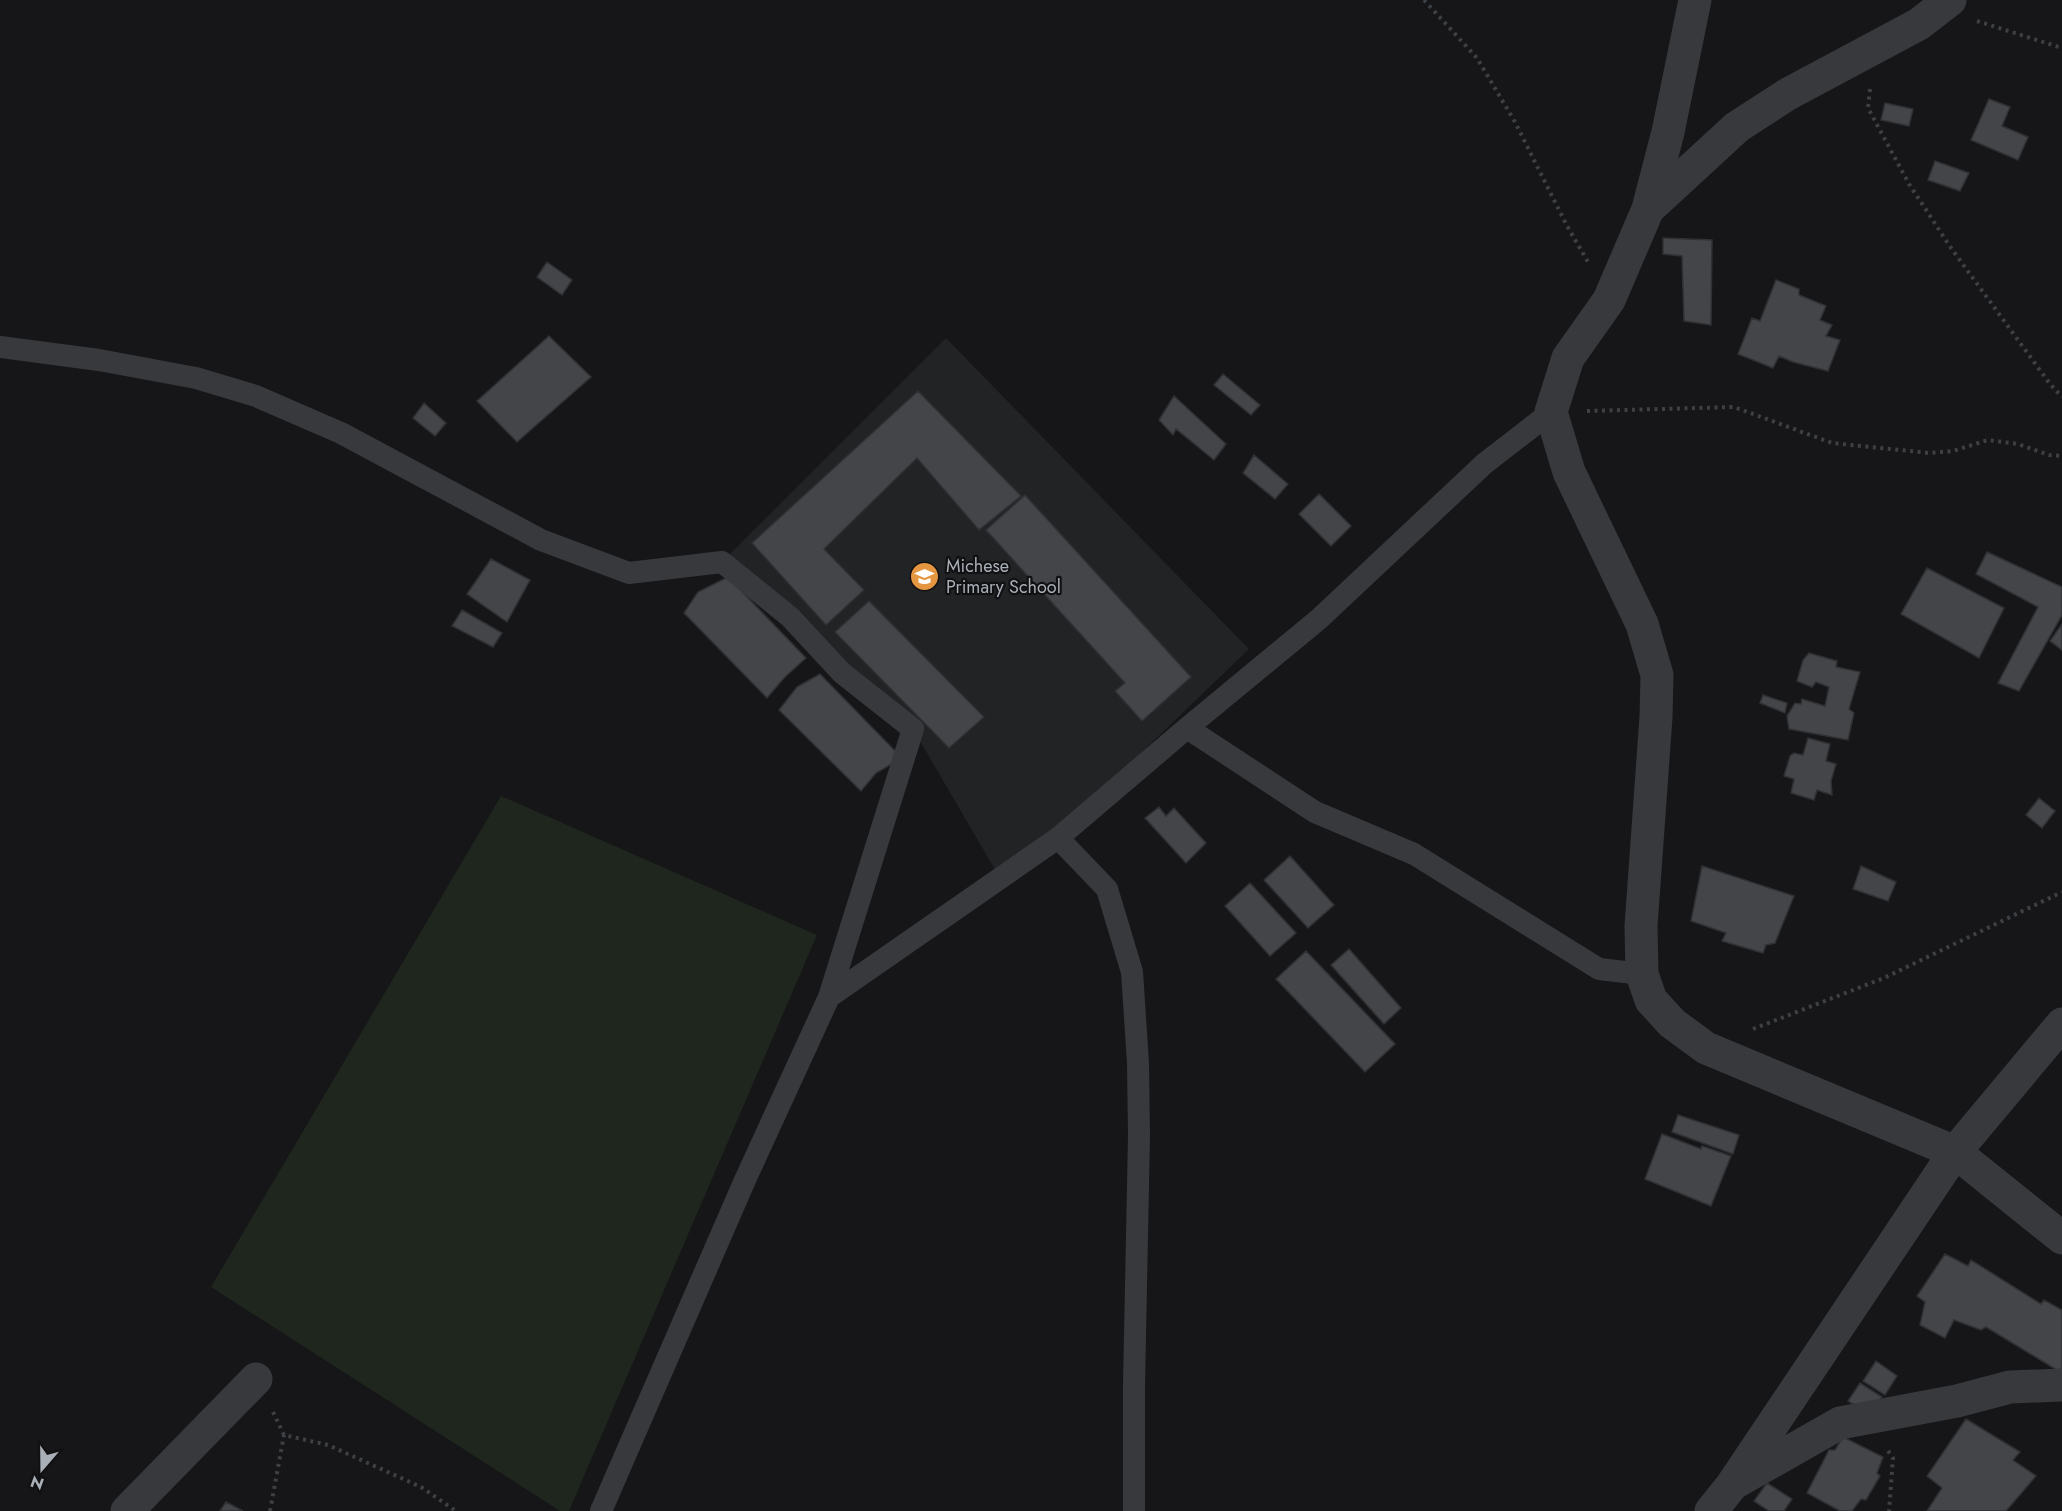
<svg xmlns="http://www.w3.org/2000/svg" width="2062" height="1511" viewBox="0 0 2062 1511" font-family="Jost,sans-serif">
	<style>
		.built { fill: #222325 }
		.green { fill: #1e261e }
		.building { fill: #434548; stroke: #303134; stroke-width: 1.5 }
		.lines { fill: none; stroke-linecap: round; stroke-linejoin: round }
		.path { stroke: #3d4044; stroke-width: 4; stroke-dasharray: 3 4.5; stroke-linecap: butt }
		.lane { stroke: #37393d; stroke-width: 22 }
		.street { stroke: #37393d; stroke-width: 33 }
		.labels { text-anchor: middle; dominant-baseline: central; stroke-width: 4.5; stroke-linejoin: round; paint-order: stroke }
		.poi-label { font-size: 18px; fill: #a9afb7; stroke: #111113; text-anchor: start }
	</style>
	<rect width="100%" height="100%" fill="#161618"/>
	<path class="built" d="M946,338L1249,649L1004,885L913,729L722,562Z"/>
	<path class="green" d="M501,796L817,935L569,1511H560L211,1287Z"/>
	<path class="building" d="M1989,99L2010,107L2002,126L2028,137L2018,160L1971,140Z
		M1885,103L1913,109L1909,126L1881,120Z
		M1935,161L1969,173L1960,191L1928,180Z
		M1663,238L1712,240L1711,325L1684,321L1682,256L1663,254Z
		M547,262L572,280L562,295L537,277Z
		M1776,280L1799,289V295L1826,306L1820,320L1832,325L1826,336L1840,340L1828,371L1793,362L1779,356L1773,368L1738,354L1752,318L1760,321Z
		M549,336L591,377L517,442L477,401Z
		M1223,374L1260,405L1251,415L1214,385Z
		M918,391L1021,496L979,530L917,458L824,549L864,590L826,625L752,543Z
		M1174,396L1226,444L1214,460L1176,429L1173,435L1159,420Z
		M424,403L446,423L435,436L413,418Z
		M1254,455L1288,484L1275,499L1243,473Z
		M1319,494L1351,526L1331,546L1299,514Z
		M1025,495L1191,677L1142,721L1115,691L1125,683L986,530Z
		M1987,552L2062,587V615L2019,691L1998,683L2038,607L1976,574Z
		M491,559L530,580L507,622L467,594Z
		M1927,568L2004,608L1979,658L1901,614Z
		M728,577L806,658L784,678L767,698L684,613L698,592Z
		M869,601L984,717L949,748L835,632Z
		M462,610L502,633L493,647L452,626Z
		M2062,624V650L2050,641Z
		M1809,653L1837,661L1836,667L1860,672L1849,709L1854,713L1848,740L1789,729L1787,716L1795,703L1801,704L1802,699L1825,706L1829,687L1816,682L1812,687L1797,681L1803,660Z
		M820,674L902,758L876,773L861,791L779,710L797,687Z
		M1763,695L1787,703L1785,713L1760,703Z
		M1808,738L1830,744L1826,761L1836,764L1831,781L1832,795L1817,790L1814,800L1791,793L1794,779L1784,776L1790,756L1794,753L1803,755Z
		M2039,798L2055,811L2042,828L2026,815Z
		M1159,807L1166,816L1174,808L1206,843L1186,863L1145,818Z
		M1290,856L1334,905L1308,928L1264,880Z
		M1702,866L1794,896L1775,943L1766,945L1763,953L1722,941L1726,933L1691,921Z
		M1861,866L1896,882L1888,901L1853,889Z
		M1250,883L1296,933L1270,956L1225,906Z
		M1349,949L1401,1008L1384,1024L1331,965Z
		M1306,951L1395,1044L1365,1072L1276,979Z
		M1678,1115L1739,1135L1733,1154L1672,1132Z
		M1662,1134L1701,1149L1702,1146L1731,1156L1711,1206L1645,1179Z
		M1945,1254L1968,1266L1971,1260L2041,1304L2044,1300L2062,1310V1373L1986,1327L1981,1330L1954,1320L1945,1338L1920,1325L1925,1302L1917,1296Z
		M1876,1361L1897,1376L1885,1395L1863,1381Z
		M1860,1383L1882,1397L1870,1415L1848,1401Z
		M1966,1419L2020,1452L2013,1460L2036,1476L2006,1511H1927L1942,1488L1927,1476Z
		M1843,1437L1883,1457L1877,1473L1880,1476L1866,1500L1861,1499L1852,1511H1840L1807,1493L1829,1450H1835Z
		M1767,1483L1792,1499L1784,1511H1769L1754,1501Z
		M226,1502L243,1511H220Z"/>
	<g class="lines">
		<path class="path" d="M1424,0L1477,58L1515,122L1566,224L1588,262
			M1977,21L2062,48
			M1870,89L1868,108L1909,184L1951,248L2050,384L2062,397
			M1587,411L1734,407L1832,443L1929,453L1953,451L1988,440L2018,444L2049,455L2062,456
			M1753,1029L1884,978L2062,892
			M273,1412L284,1435L328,1445L421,1487L456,1511
			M1888,1451L1893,1458L1889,1511
			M270,1511L284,1435"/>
		<path class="lane" d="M0,347L99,360L196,378L256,396L341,433L541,540L629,573L722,562L790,617L842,673L913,729L829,997L745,1180L601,1511
			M1187,728L1315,812L1414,854L1599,969L1642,974
			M1058,838L1107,889L1132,972L1138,1063L1139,1136L1134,1386V1511
			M829,997L1058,838L1187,728L1319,619L1484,464L1551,412"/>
		<path class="street" d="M1695,0L1668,132L1648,209L1609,300L1568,358L1551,412L1569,472L1642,624L1657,675L1656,717L1641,926L1642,974L1651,1000L1672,1023L1706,1048L1955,1152L2062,1238
			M1648,209L1737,127L1788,94L1919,24L1950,0
			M1738,1481L1840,1423L1957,1401L2010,1387L2062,1385
			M127,1511L256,1379
			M1711,1511L1732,1485L1955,1152L2062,1024"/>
	</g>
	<defs>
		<symbol id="school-disc" viewBox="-11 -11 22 22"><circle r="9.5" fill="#e59641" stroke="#111113"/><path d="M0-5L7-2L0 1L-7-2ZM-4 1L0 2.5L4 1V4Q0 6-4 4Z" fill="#fff"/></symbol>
	</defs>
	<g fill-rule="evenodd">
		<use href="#school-disc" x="908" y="560" width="33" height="33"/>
	</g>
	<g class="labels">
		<g class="poi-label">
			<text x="946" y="566">Michese<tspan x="946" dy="21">Primary School</tspan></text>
		</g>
	</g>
	<g transform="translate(42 1469) rotate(200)" stroke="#111113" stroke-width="4.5" paint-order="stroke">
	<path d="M0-4.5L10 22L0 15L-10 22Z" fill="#a9afb7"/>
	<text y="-9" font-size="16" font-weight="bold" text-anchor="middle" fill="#a9afb7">N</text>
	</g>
</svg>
